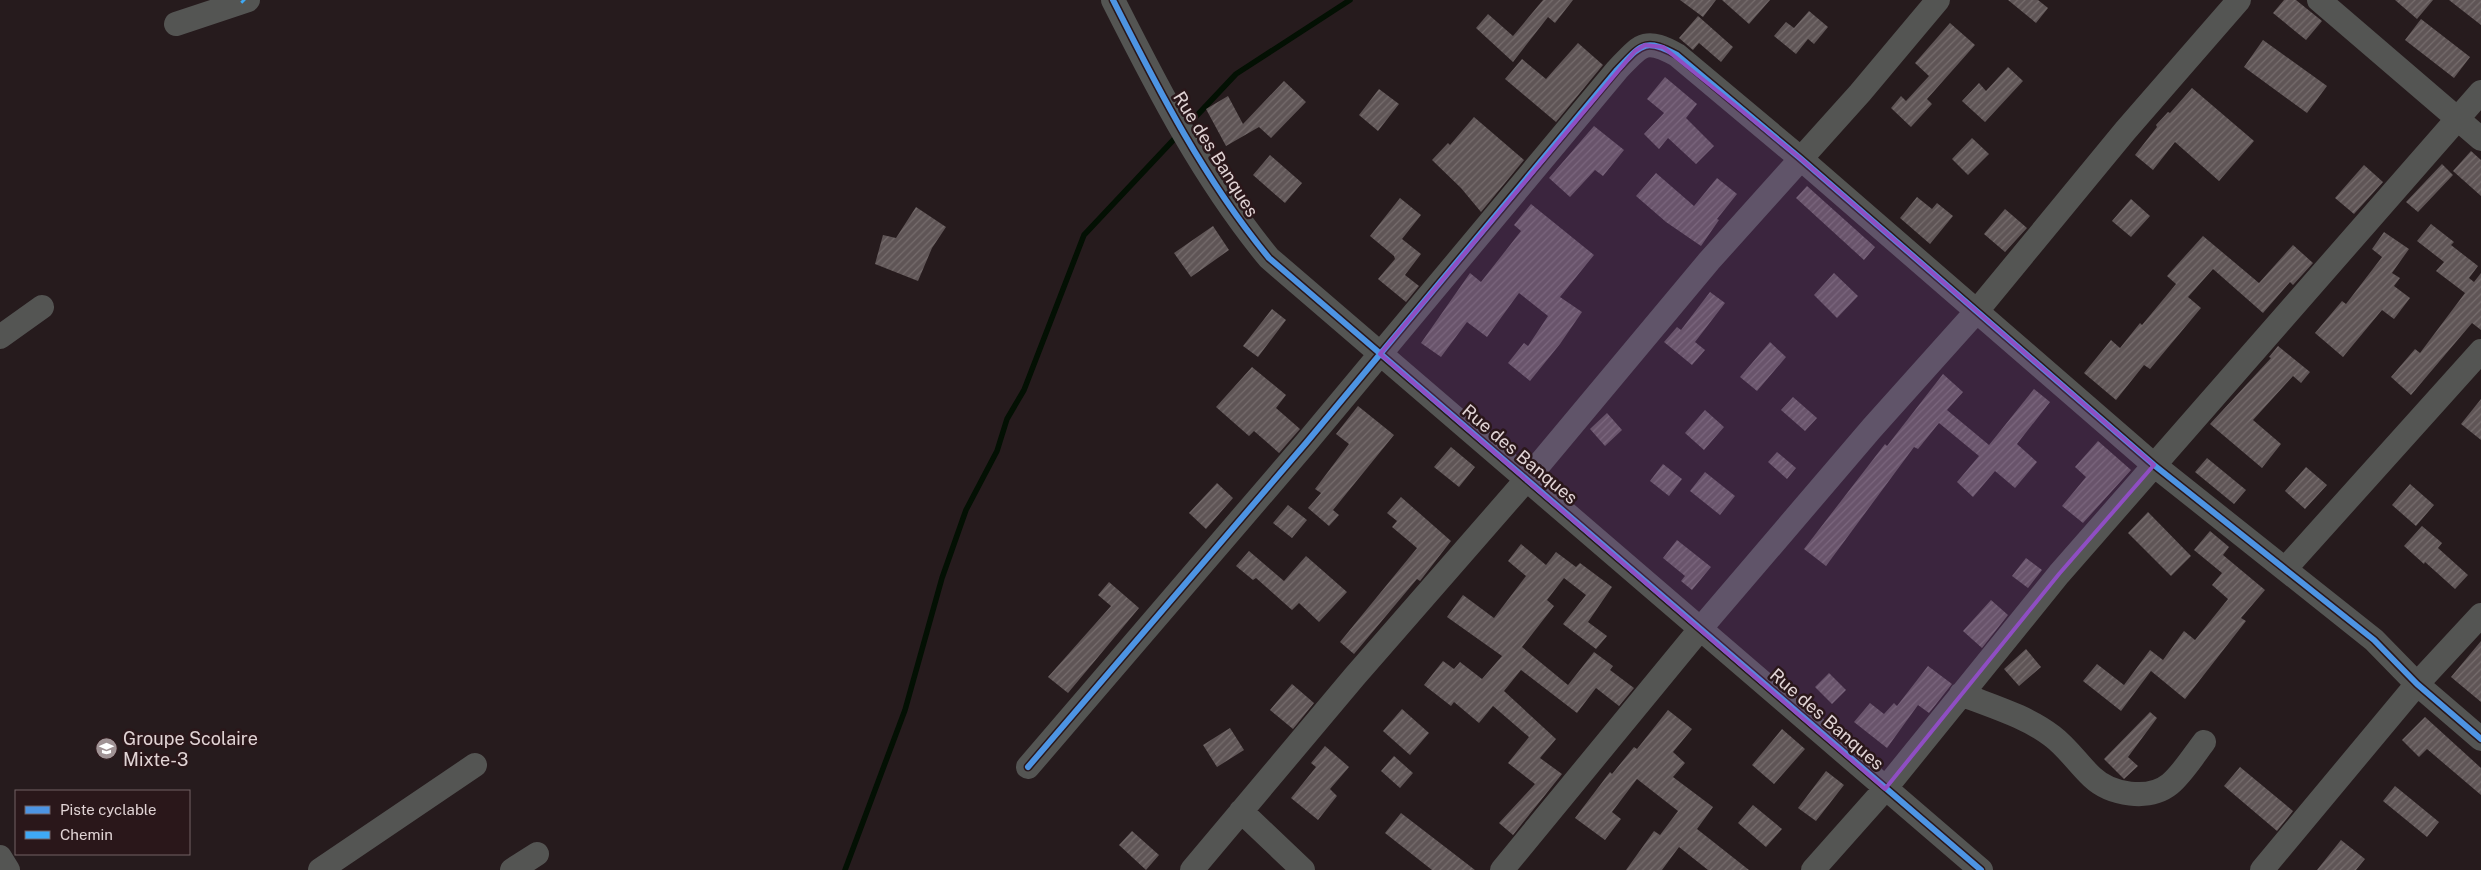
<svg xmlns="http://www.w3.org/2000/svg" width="2481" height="870" viewBox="0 0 2481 870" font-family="'Public Sans',sans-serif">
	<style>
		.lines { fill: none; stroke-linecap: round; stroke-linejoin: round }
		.stream { stroke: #031003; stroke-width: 5.5 }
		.building { fill: url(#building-hatch) }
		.minor { stroke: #545553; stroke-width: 24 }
		.quiet { stroke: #3fa9f5; stroke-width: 5; stroke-dasharray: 10 5; stroke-linecap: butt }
		.cycleway-casing { stroke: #2a171a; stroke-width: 9 }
		.cycleway { stroke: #4d94e3; stroke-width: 6 }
		.marked { fill: #8f4ec3; fill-opacity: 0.2; stroke: #8f4ec3; stroke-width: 4; stroke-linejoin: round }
		.labels { text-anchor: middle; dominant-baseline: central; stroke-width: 5; stroke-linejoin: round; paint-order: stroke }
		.street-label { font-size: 18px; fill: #e1d4d5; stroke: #2a171a }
		.poi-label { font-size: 18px; fill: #e1d4d5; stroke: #2a171a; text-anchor: start }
	</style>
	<defs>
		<pattern id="building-hatch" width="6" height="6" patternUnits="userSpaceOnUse" patternTransform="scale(1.25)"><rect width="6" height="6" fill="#5f5556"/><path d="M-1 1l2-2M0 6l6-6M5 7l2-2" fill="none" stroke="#766d6d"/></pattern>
	</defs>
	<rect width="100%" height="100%" fill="#261b1d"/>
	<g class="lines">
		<path class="stream" d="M1187,126L1236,74L1350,0
			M845,870L905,710L942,578L966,510L997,451L1007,419L1024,390L1084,235L1178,135"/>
	</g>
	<path class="building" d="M1543,0H1573L1555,23L1548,17L1513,62L1476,28L1488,14L1513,36Z
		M1680,0H1716L1703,17Z
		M1722,0H1770L1749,24Z
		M2008,0H2038L2048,8L2036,23Z
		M2284,0H2296L2322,21L2306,40L2273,13Z
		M2395,0H2433L2417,19Z
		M2449,0H2481V25Z
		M1809,11L1828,27L1814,44L1808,39L1796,54L1774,36L1786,22L1794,28Z
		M1698,16L1733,47L1721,62L1699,43L1693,50L1679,38Z
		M2421,19L2470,57L2454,78L2405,40Z
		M1950,23L1975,45L1927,99L1932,104L1911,127L1891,108L1901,96L1906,101L1929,76L1915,63Z
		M2263,40L2327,86L2307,113L2244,67Z
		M1578,43L1603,65L1556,122L1505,79L1522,59L1546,79Z
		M2008,67L2023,81L1985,122L1962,101L1979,83L1986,91Z
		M1665,77L1697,104L1686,118L1714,146L1696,164L1668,138L1659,149L1644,134L1664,113L1647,99Z
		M1284,81L1306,102L1271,138L1259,127L1226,146L1206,109L1228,96L1243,124Z
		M2192,88L2254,141L2219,181L2175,142L2153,170L2135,155L2157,127L2156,125L2168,112L2170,113Z
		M1379,89L1399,104L1378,131L1359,115Z
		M1474,117L1524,160L1481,212L1461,188L1432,160L1448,143L1450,145Z
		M1594,126L1624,150L1603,176L1595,170L1570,197L1549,178Z
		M1972,138L1989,154L1968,175L1952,159Z
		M2471,151L2481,160V196L2453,171Z
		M1270,155L1302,183L1285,203L1253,175Z
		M2442,164L2453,175L2418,212L2406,202Z
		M2364,165L2383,182L2354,214L2335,198Z
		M1656,173L1694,206L1717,178L1737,194L1717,219L1719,220L1701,246L1666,222L1636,196Z
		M1807,186L1875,247L1864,260L1796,198Z
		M1917,197L1932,209L1937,203L1953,216L1930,244L1900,218Z
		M1400,198L1421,215L1402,239L1421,254L1405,275L1419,286L1406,302L1378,279L1395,259L1394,256L1370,236Z
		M2131,199L2150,216L2131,237L2112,221Z
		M1531,204L1594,255L1560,297L1582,312L1560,344L1530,381L1508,363L1524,343L1528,346L1548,316L1519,293L1487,337L1467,322L1441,357L1421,343L1470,273L1481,282L1521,231L1514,225Z
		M916,207L946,227L932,248L918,281L875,264L883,235L896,238Z
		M2005,209L2027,228L2005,252L1984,234Z
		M2431,224L2454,242L2451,245L2478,266L2469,278L2474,282L2481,273V330L2472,323L2411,395L2391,377L2415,349L2420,353L2465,293L2436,271L2444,262L2417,241Z
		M1213,226L1229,250L1191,277L1174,253Z
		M2384,232L2409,249L2392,273L2400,278L2394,286L2410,298L2394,319L2382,310L2343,357L2315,333L2342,301L2346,304L2382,257L2372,249Z
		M2203,236L2259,283L2293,245L2313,263L2293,285L2290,282L2263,313L2213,269L2188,297L2201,308L2150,369L2144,365L2116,400L2084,373L2111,340L2120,348L2140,323L2142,325L2176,284L2167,276Z
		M1834,273L1858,296L1837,318L1814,295Z
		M1710,292L1725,303L1695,342L1705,350L1692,365L1664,342L1677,327L1681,330Z
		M1272,309L1286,320L1258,357L1243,346Z
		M1770,342L1786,357L1757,391L1740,377Z
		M2278,346L2310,372L2301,383L2293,376L2253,420L2281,444L2262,468L2210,424L2271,358L2269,357Z
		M1252,367L1286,395L1276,408L1300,429L1279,453L1254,431L1249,436L1216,407Z
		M1943,374L1963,392L1947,410L1989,445L2034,389L2050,402L2017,444L2037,462L2015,488L1995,471L1973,497L1957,482L1979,456L1939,423L1918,449L1914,447L1826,566L1804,549L1885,444L1887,446Z
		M1793,397L1817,418L1805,431L1781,410Z
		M2481,399V440L2461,424Z
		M1358,406L1394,435L1333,510L1339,515L1329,526L1308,508L1321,493L1315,489L1349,444L1336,434Z
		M1705,410L1724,427L1704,450L1685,433Z
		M1607,413L1622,430L1605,446L1590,429Z
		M2098,441L2131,470L2083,523L2062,506L2086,477L2075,467Z
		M1451,447L1475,467L1459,487L1434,467Z
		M1777,452L1796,468L1787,479L1768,462Z
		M2207,458L2246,490L2234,504L2195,472Z
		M1663,464L1682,479L1669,496L1650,481Z
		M2306,467L2327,485L2305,509L2285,491Z
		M1705,472L1735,496L1720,515L1690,491Z
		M1217,483L1233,498L1206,529L1189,513Z
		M2410,484L2434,505L2416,526L2392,505Z
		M1401,497L1451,541L1420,581L1417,579L1354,654L1340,642L1417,548L1392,527L1397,521L1387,513Z
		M1288,505L1307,520L1292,538L1273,523Z
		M2148,512L2191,556L2171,576L2128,533Z
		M2422,526L2442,543L2438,548L2468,575L2455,589L2425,562L2424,564L2404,546Z
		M2210,531L2229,547L2223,555L2265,590L2241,618L2246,621L2185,699L2151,671L2121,711L2083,681L2097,664L2124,685L2150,650L2163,660L2184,631L2195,640L2228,599L2212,585L2222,573L2194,550Z
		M1677,540L1711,567L1692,590L1681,581L1685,576L1663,558Z
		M1521,544L1546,565L1556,552L1576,567L1580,563L1612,587L1588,622L1607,636L1596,649L1563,624L1586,595L1564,578L1547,600L1554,606L1522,647L1568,685L1594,652L1613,666L1610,670L1634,688L1619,706L1596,688L1577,713L1521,670L1504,691L1556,739L1540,758L1562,774L1513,835L1499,823L1535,784L1508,763L1529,737L1493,706L1479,723L1454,702L1451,706L1424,685L1443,661L1454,669L1460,662L1482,679L1502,656L1447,617L1463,595L1494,618L1526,576L1508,561Z
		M1249,551L1284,581L1306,556L1347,592L1319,622L1299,603L1292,610L1256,578L1253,580L1236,566Z
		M2026,558L2042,570L2028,588L2012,576Z
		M1109,582L1139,608L1068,693L1048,677L1111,606L1098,595Z
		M1991,600L2008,615L1982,648L1963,631Z
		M2481,641V702L2451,677Z
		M2026,649L2041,667L2019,686L2004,669Z
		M1928,666L1952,684L1929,713L1918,705L1887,748L1854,722L1870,703L1884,714L1894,703L1897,706Z
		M1829,673L1846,690L1832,704L1815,687Z
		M1292,684L1314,703L1293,729L1270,710Z
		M1402,709L1429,733L1410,755L1383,731Z
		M1668,710L1692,729L1673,752L1685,763L1673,777L1713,807L1697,829L1749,870H1708L1679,847L1662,870H1626L1654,831L1660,835L1678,811L1637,779L1612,812L1621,819L1605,840L1575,818L1610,772L1612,774L1634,747L1637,749Z
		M2150,712L2157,718L2128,757L2138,766L2124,779L2104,759Z
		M2425,717L2481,768V795L2427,749L2419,757L2402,740Z
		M1230,728L1244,750L1217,767L1203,745Z
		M1782,729L1805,749L1774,784L1752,765Z
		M1325,746L1349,767L1330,789L1337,796L1318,820L1291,798L1316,767L1311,763Z
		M1394,756L1413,773L1400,788L1381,771Z
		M2240,767L2293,811L2277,831L2224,786Z
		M1826,771L1844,785L1816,821L1798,808Z
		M2395,786L2439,822L2427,837L2383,801Z
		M1753,805L1782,829L1766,847L1738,823Z
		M1401,813L1475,870H1432L1385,833Z
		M1132,831L1159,855L1146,870L1119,845Z
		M2341,840L2365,859L2356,870H2317Z"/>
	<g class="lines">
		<path class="minor" d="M1113,0C1159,91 1204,179 1269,258L1981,870
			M2319,0L2481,139
			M176,24L248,0
			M0,337L42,307
			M2285,569L2481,351
			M1961,694C1991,706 2026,716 2052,736C2068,748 2078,764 2092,777C2111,795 2149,801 2170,784C2183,773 2194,755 2204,742
			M1028,767L1306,443L1617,70C1641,45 1644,37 1677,55L1800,158L2154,465L2374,640L2417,684L2481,739
			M1241,811L1303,870
			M0,857L8,870
			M320,870L475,765
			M512,870L537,854
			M1192,870L1355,676L1527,479L1709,261L1860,93L1938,0
			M1502,870L1701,628L1872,428L1976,312L2125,131L2239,0
			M1813,870L1885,789L2059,574L2481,92
			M2262,870L2417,684L2481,615"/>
		<path class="quiet" d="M242,0L244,2"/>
		<defs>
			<path id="cycleway" d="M1113,0C1159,91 1204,179 1269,258L1981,870
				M1028,767L1306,443L1617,70C1641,45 1644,37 1677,55L1800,158L2154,465L2374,640L2417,684L2481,739"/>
		</defs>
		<use href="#cycleway" class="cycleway-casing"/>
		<use href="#cycleway" class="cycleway"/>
	</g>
	<path class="marked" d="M1645,45L1663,47L1800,158L2154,465L2059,574L1885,789L1380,354L1635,51Z"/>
	<defs>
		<symbol id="school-disc" viewBox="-11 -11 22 22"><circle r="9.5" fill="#a09395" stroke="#2a171a"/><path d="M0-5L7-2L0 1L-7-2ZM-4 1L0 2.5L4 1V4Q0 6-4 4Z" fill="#fff"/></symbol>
	</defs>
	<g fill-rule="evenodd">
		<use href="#school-disc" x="94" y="736" width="25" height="25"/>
	</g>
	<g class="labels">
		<g class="street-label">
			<text transform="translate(1216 154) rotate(58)">Rue des Banques</text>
			<text transform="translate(1520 454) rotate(40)">Rue des Banques</text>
			<text transform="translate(1827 719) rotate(41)">Rue des Banques</text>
		</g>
		<g class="poi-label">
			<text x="123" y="738">Groupe Scolaire<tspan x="123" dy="21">Mixte-3</tspan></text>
		</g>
	</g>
	<rect x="15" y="790" width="175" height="65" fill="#2a171a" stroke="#736365"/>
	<rect x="25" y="806" width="25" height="8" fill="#4d94e3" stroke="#736365"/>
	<text x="60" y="815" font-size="15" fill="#e1d4d5">Piste cyclable</text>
	<rect x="25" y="831" width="25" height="8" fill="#3fa9f5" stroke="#736365"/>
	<text x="60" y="840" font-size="15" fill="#e1d4d5">Chemin</text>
</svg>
